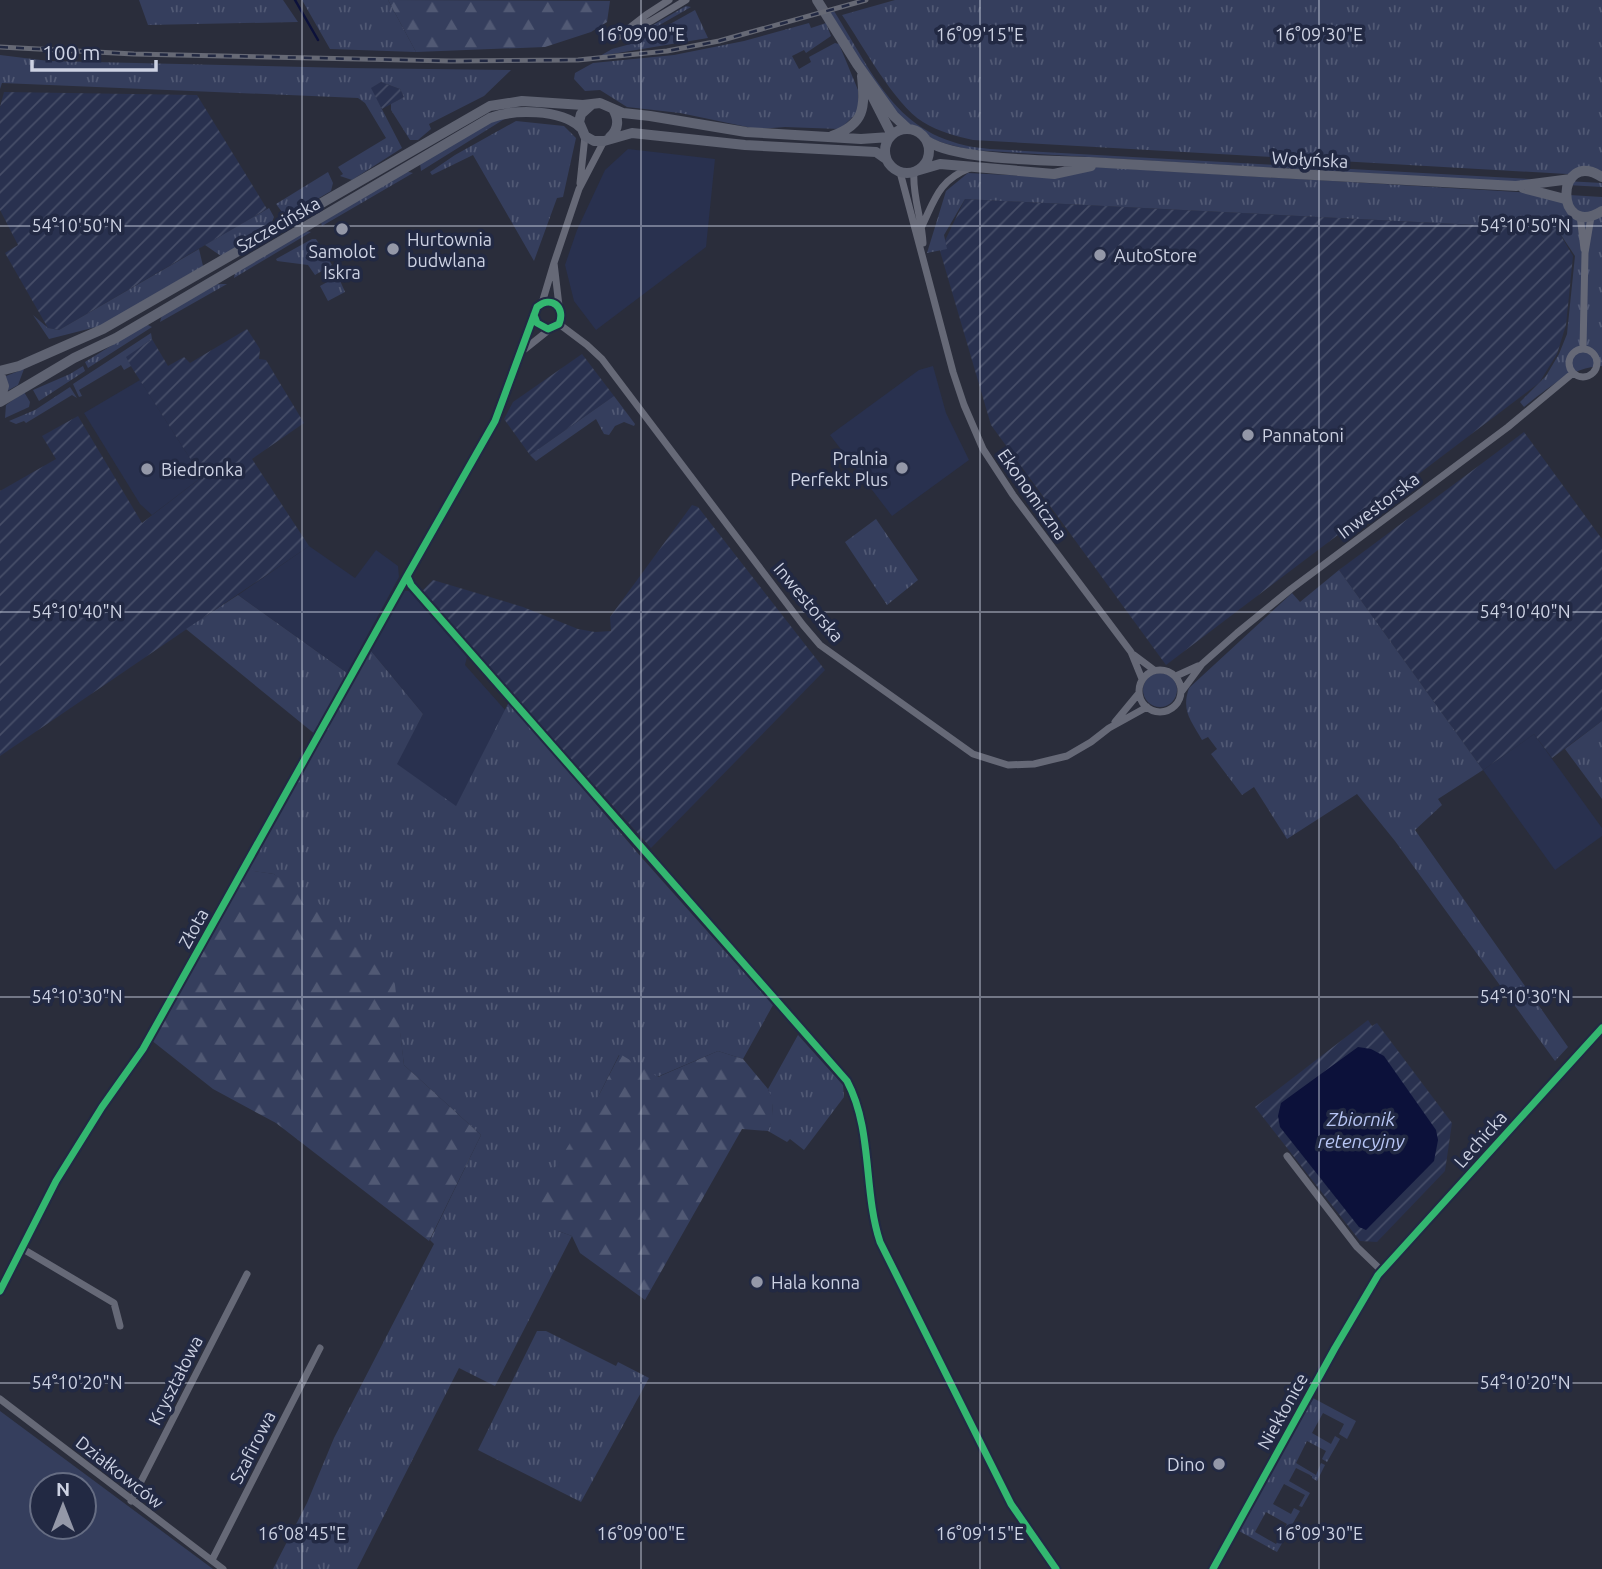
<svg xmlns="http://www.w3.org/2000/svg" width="1602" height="1569" viewBox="0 0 1602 1569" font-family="Ubuntu,sans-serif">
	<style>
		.built { fill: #29314f }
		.industrial { fill: url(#industrial-furrows) }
		.grass { fill: url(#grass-tufts) }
		.forest { fill: url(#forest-firs) }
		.green { fill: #353e5d; fill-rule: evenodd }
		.water { fill: #0c113a }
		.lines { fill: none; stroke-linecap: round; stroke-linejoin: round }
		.stream { stroke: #0c113a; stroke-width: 2.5 }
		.minor { stroke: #666977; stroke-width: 7 }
		.tertiary { stroke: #666977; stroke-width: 9 }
		.secondary { stroke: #5f6372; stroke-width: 10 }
		.rail-casing { stroke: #666975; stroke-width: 5 }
		.rail { stroke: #222943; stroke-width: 2.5; stroke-dasharray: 8; stroke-linecap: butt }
		.cycleway-casing { stroke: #222943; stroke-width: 11 }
		.cycleway { stroke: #33b770; stroke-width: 7 }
		.ticks { fill: none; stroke: #cdd2e3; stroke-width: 2; stroke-opacity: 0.45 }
		.poi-dot { fill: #9498a8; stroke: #222943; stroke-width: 2.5 }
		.labels { text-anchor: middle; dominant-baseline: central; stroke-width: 7; stroke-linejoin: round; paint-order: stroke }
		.street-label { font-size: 18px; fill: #cdd2e3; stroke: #222943 }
		.poi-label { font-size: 18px; fill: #cdd2e3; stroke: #222943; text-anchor: start }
		.water-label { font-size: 19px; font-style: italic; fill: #b8c6f5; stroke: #222943 }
		.ticks-label { font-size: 18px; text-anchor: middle; fill: #cdd2e3; stroke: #222943; stroke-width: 7; stroke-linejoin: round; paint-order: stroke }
	</style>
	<defs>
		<pattern id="industrial-furrows" width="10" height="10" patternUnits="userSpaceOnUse" patternTransform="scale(1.75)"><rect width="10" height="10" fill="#29314f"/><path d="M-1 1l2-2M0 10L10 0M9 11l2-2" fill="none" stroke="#474e68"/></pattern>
		<pattern id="grass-tufts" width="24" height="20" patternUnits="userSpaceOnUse" patternTransform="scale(1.75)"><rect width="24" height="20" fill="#353e5d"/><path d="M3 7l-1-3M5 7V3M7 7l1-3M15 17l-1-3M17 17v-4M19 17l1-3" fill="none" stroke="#515974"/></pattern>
		<pattern id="forest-firs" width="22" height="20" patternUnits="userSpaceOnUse" patternTransform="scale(1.75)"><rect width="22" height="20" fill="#353e5d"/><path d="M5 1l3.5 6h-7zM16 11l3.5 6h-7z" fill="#515974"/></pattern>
	</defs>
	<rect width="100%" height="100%" fill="#2a2d3b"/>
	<path class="built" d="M628,149L715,159L706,247L596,330L574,301L565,265L577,230L605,170Z
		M933,366L946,413L969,460L892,516L830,435L919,370Z
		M140,380L202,477L152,515L140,504L84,413Z
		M309,546L355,578L376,550L398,566L399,577L347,673L238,595Z
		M404,591H410L467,657L465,665L506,711L456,807L396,764L423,714L371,651Z
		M1534,734L1602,828V836L1555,870L1483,770Z"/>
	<path class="industrial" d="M381,82L400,89L404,97L382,109L370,88Z
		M4,92L197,95L267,209L59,330L48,328L5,253L18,245L0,210V107Z
		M965,199L1557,229L1573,256L1566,325L1557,354L1539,383L1166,665L991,425L940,251Z
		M247,329L260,349L259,359L266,360L304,423L252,459L309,546L0,756V491L56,459L42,436L78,416L142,523L202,477L125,357L152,339L168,366L184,357L190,363Z
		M582,354L614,396L530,455L504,419L513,402Z
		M1524,432L1602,539V721L1552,758L1534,734L1483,770L1339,570Z
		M692,505L698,507L825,670L651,848L465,642L422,591L433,580L523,607L578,629L595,632L611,631L610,617Z
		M1368,1020L1372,1026L1377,1023L1452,1123L1445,1171L1377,1242L1360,1241L1255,1107Z"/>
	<path class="grass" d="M139,0H283L298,22L148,25Z
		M302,0H388L416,52L330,49Z
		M895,0H1602V176L973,140C956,136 939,132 923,122C894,104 862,44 842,15Z
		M686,6L691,7L637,38L625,41Z
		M695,10L708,38L600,56L612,49L638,42Z
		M834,11C878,81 898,141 990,149L1602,183V187L971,150C955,146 939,143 925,135C883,112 855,52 830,12Z
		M809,23L811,28L826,23L831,36L806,53L804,50L792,56L799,69L811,62L809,57L835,43L839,44L858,90V112L840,129L785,127L757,129L680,113L627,107L600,90L585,91L574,79L575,73L593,63L674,55L744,41Z
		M0,55L49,61L347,68L511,70L484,96L429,124L431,129L418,140H410L391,110V104L404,97L400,89L381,82L371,88L402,148L352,180L340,176L343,174L338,167L386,138L365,103L358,98L2,83L0,89Z
		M508,110H519L421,171L420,163Z
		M516,121L564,126L576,138L563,197L557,198L534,261L473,155L432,175L430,172L455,155Z
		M1097,167L1602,197V366C1571,367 1547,389 1524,407L1520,402L1546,376L1559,354L1567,334L1575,256L1557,229L965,199L944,235L947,249L927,253L946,191L968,173L1051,177Z
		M405,171L413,173L322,226L321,223Z
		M328,172L333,183L331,191L292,214L282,212L276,204Z
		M269,208L274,217L270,227L221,256L205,245Z
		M305,231L311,232L234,278L235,272Z
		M312,239H316L332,265L315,275L308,265L277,261L276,259Z
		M199,249L203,266L100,326L49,339L33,315L48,328L59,330Z
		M338,276L345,292L328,301L320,286Z
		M217,284H227L160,322L162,315Z
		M146,324L152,327L88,368L85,362Z
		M151,333L152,339L126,357L131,366L124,370L121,365L79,390L82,396L79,397L73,384Z
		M83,366L85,371L39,401L33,390L70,374Z
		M24,369L18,385L7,391L6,376Z
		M70,387L77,398L72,395L26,423L24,421L16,424L9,421L35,410Z
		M24,392L30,402L29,407L5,418L6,405Z
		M614,396L635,424L634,426L624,422L615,426L609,435L604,434L596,419L536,461L530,455Z
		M876,519L918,580L887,605L845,542Z
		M1339,570L1483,770L1438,799L1442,805L1415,830L1568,1047L1555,1061L1395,841L1357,794L1287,839L1254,787L1242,795L1211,754L1217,749L1208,737L1202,740C1191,720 1181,711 1189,688L1292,593L1300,602Z
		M238,595L347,673L356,676L371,651L423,714L397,764L456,806L509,702L642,858L773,1005L743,1059L718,1051L657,1077L619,1055L599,1095L558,1231L572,1236L495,1386L459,1368L357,1569H273L307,1503L334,1438L434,1244L430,1240L481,1135L404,1065L393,976L274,874L253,871L245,861L316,735L186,629Z
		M1143 690a17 17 0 1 1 34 0a17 17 0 1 1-34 0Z
		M1602,721V799L1565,749Z
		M798,1035L843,1085L844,1097L804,1150L790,1139L787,1142L768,1131C774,1116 774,1104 768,1089Z
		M537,1331H546L616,1366L618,1362L649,1378L581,1502L478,1450Z
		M1313,1398L1356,1421L1347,1439L1339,1434L1344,1424L1323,1413L1312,1433L1331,1444L1335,1436L1340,1439L1327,1462L1322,1459L1326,1451L1307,1441L1296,1463L1316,1475L1321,1463L1325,1465L1317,1481L1312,1478V1476L1296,1468L1289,1481L1310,1493L1302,1507L1299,1506L1305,1495L1284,1484L1273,1504L1291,1514L1294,1508L1300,1511L1286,1535L1282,1533L1287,1524L1266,1512L1255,1532L1276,1544L1280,1537L1285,1538L1277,1552L1239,1531Z"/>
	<path class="forest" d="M388,0L610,1L607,22L591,32L545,47L416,52Z
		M245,861L254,871L274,874L322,906L394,976L404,1065L481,1135L429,1241L276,1123L213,1089L146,1036Z
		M718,1051L743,1059L768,1089L772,1099L773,1118L768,1131L742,1129L645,1300L580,1253L572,1236L558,1231L539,1210V1194L599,1095L620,1054L658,1077Z"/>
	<path class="green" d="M0,1411L213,1569H0ZM42,1485H84V1527H42Z"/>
	<path class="water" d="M1358,1047L1371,1049L1384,1056L1436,1130L1438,1140L1434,1161L1366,1230L1359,1227L1280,1127L1278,1116L1281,1103Z"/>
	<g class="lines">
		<path class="stream" d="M295,0L318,40"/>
		<path class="minor" d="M620,36L651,21L686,0
			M615,39L646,15L669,0
			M900,172L953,372L964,405L983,449L1013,495L1131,652L1142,679
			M914,172C912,195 922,219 923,243
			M580,183L585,136
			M1580,215L1584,249
			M922,226C935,199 939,180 970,168
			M554,263L579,189L604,141
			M542,303L554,263L559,306
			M534,315L537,323L548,329L559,324C566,307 551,295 537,307L495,421L407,576L411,585L847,1081C873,1130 863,1190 880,1242L1011,1504L1056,1569
			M559,324L587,345L602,359L803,625L820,645L973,754L1008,765L1034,764L1067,756L1091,742L1109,728L1147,707
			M525,349L550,329
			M1583,349L1585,253L1591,217
			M1569 363a14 14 0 1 1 28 0a14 14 0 1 1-28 0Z
			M1134,655L1154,670
			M1139 691a21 21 0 1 1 42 0a21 21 0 1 1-42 0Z
			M1176,676L1198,666
			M1182,691L1202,664L1237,633L1291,589L1508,427L1573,373
			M1115,722L1139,693
			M1287,1156L1357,1247L1382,1271
			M23,1249L114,1303L120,1326
			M0,1291L56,1181L102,1107L143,1049L407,576
			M0,1399L223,1569
			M131,1501L247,1274
			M212,1560L320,1348"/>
		<path class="tertiary" d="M1213,1569L1335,1348L1378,1275L1602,1028"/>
		<path class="secondary" d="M817,0L857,64L894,116L908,129
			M866,84L892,135
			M591,105L581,114L579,122L585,136L594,141H604L632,133L745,145L876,152L886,159
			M885 151a22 22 0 1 1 44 0a22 22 0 1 1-44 0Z
			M832,136C865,124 865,108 862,76
			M610,137C619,129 619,119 613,109
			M927,141C959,161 1049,160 1089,162C1231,171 1374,178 1516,186L1571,179
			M916,171L940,164L1054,174L1091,166
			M1602,177C1555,147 1554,241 1602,211
			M1523,188L1565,199
			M0,371L19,366L103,329L490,106L522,101L583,105L600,103L623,113L650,116L746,132L861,139L890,137
			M0,374L4,386L0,401
			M0,402L74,358L116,338L490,118C514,109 560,109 580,127"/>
		<defs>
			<path id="rail" d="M0,47L134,54L451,61L578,60L667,51L719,41L866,0"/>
		</defs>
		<use href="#rail" class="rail-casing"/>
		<use href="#rail" class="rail"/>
		<defs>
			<path id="cycleway" d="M534,315L537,323L548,329L559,324C566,307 551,295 537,307L495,421L407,576L411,585L847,1081C873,1130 863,1190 880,1242L1011,1504L1056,1569
				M0,1291L56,1181L102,1107L143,1049L407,576
				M1213,1569L1335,1348L1378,1275L1602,1028"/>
		</defs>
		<use href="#cycleway" class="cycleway-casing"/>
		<use href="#cycleway" class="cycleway"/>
	</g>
	<path class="ticks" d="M302,0V1569M641,0V1569M980,0V1569M1319,0V1569M0,226H1602M0,612H1602M0,997H1602M0,1383H1602"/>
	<g class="poi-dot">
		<circle cx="342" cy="229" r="7"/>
		<circle cx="393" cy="249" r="7"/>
		<circle cx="1100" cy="255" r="7"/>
		<circle cx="1248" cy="435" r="7"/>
		<circle cx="902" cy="468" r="7"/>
		<circle cx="147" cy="469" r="7"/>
		<circle cx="757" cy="1282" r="7"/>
		<circle cx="1219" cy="1464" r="7"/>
	</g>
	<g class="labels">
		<g class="street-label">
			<text transform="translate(1310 159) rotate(3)">Wołyńska</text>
			<text transform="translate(278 224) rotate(-30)">Szczecińska</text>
			<text transform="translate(1033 494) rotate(55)">Ekonomiczna</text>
			<text transform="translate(1378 505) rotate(-37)">Inwestorska</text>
			<text transform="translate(809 602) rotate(50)">Inwestorska</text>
			<text transform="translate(193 928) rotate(-61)">Złota</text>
			<text transform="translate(1480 1139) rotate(-48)">Lechicka</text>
			<text transform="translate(175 1380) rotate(-63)">Kryształowa</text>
			<text transform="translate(1282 1411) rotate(-61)">Niekłonice</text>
			<text transform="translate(252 1447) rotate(-63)">Szafirowa</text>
			<text transform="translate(120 1472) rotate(38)">Działkowców</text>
		</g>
		<g class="poi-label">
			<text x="407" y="239">Hurtownia<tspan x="407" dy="21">budwlana</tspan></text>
			<text x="342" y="251" text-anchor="middle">Samolot<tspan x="342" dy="21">Iskra</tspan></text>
			<text x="1114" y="255">AutoStore</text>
			<text x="1262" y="435">Pannatoni</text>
			<text x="888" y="458" text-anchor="end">Pralnia<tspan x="888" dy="21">Perfekt Plus</tspan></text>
			<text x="161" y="469">Biedronka</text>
			<text x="771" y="1282">Hala konna</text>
			<text x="1205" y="1464" text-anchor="end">Dino</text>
		</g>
		<g class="water-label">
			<text x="1361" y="1119">Zbiornik<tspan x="1361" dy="22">retencyjny</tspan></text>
		</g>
	</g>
	<g class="ticks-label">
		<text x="641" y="41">16°09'00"E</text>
		<text x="980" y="41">16°09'15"E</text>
		<text x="1319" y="41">16°09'30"E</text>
		<text x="77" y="232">54°10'50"N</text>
		<text x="1525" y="232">54°10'50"N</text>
		<text x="77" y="618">54°10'40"N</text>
		<text x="1525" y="618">54°10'40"N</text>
		<text x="77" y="1003">54°10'30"N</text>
		<text x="1525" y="1003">54°10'30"N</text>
		<text x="77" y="1389">54°10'20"N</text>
		<text x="1525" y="1389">54°10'20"N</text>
		<text x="302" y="1540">16°08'45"E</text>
		<text x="641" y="1540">16°09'00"E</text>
		<text x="980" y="1540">16°09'15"E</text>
		<text x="1319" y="1540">16°09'30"E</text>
	</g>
	<g transform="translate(63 1506)"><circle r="33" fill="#222943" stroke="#666d83" stroke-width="2"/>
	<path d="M0-5L12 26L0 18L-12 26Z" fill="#9498a8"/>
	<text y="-10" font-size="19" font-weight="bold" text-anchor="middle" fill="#cdd2e3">N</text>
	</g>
	<path d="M32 60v10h124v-10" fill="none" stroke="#cdd2e3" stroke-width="3.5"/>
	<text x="42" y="60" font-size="21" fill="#cdd2e3" stroke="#222943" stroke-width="5" paint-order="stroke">100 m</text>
</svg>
